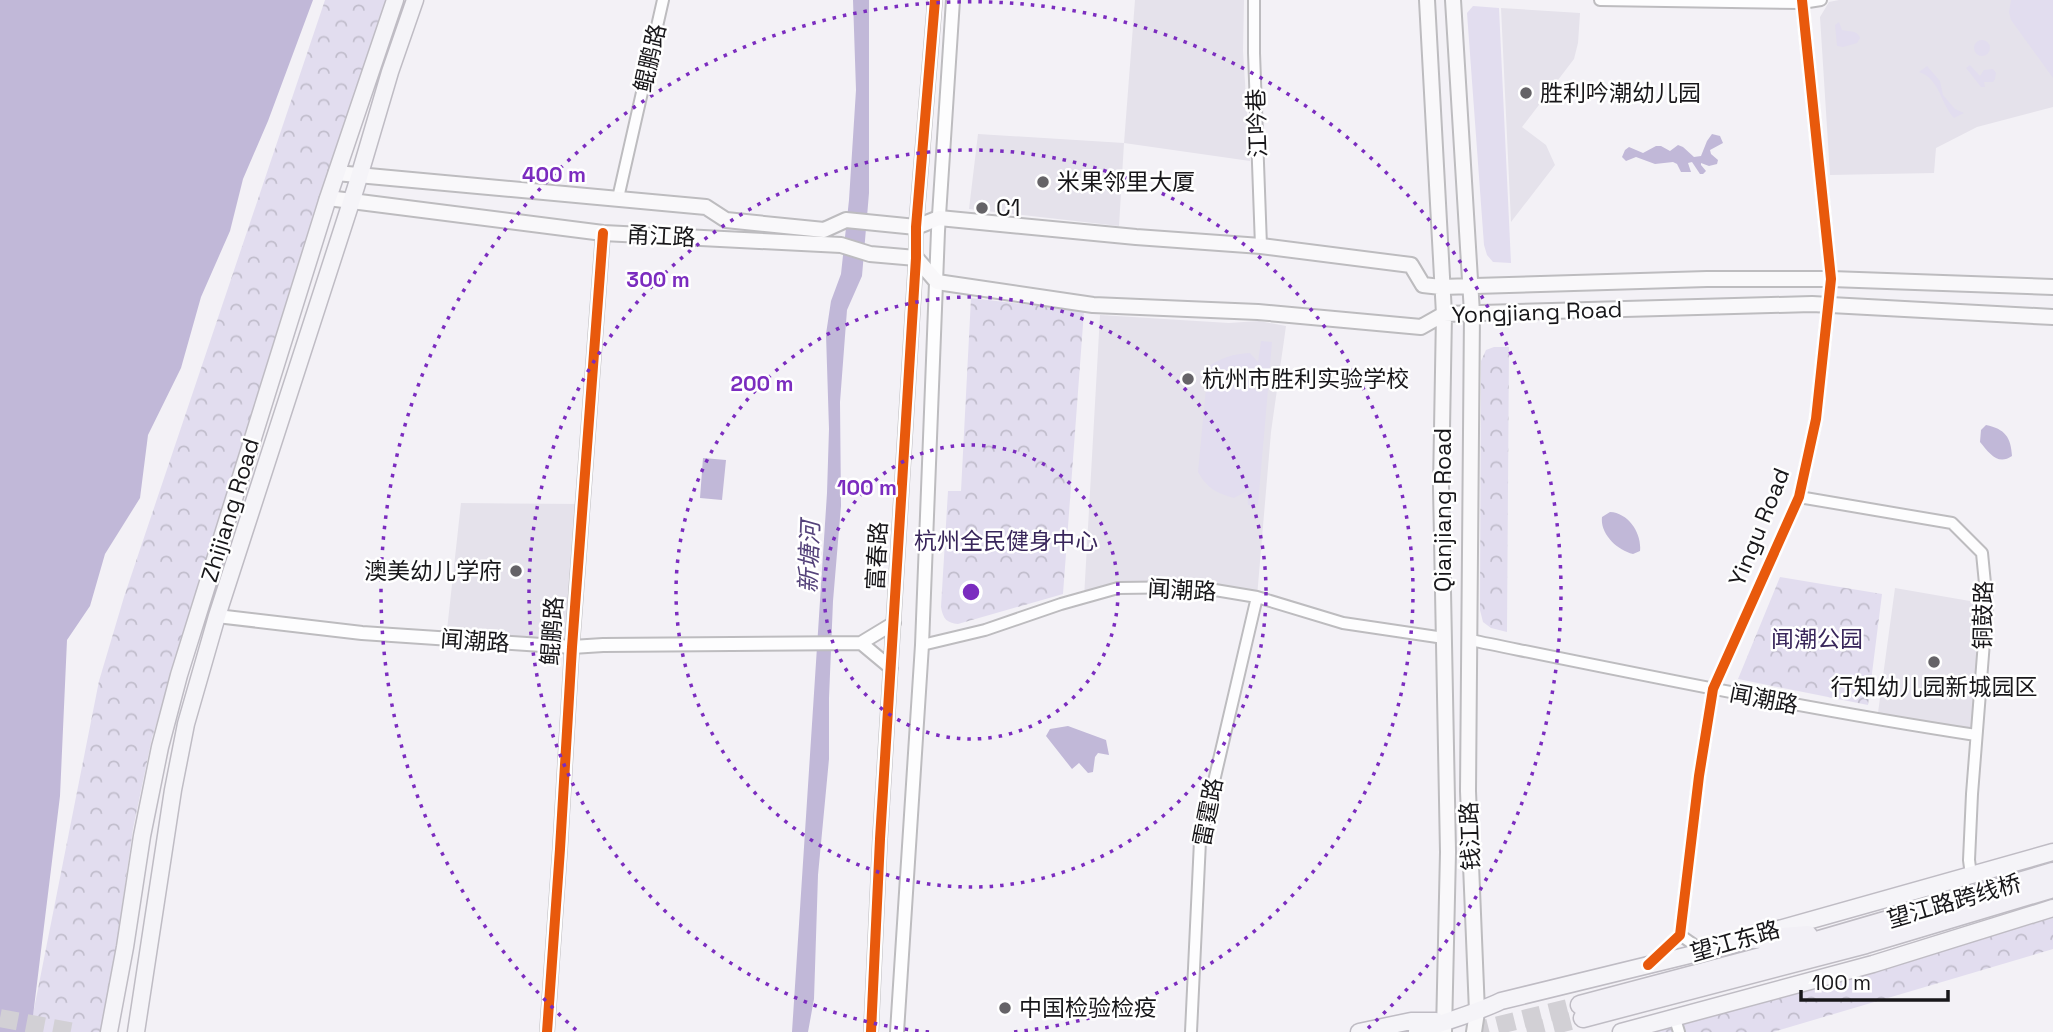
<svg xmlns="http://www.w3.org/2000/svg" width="2053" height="1032" viewBox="0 0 2053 1032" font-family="'Space Grotesk','Noto Sans SC',sans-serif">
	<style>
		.built { fill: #e5e2eb }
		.green { fill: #e2ddef }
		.park { fill: url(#park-crowns) }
		.water { fill: #c1b8d8 }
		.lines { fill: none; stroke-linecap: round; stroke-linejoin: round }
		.trunk-tunnel { stroke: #d2d0d5; stroke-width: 18; stroke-dasharray: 18 9; stroke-linecap: butt }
		.minor-casing { stroke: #bdbcbf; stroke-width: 14 }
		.tertiary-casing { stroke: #bdbcbf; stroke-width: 16 }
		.secondary-casing { stroke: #bdbcbf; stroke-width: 18 }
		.primary-casing { stroke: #bfbcc4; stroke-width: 19 }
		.trunk-casing { stroke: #bfbcc4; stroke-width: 21 }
		.minor { stroke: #fdfdfe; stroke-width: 10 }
		.tertiary { stroke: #fdfdfe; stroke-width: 12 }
		.secondary { stroke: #f9f8fa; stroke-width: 14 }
		.primary { stroke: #f5f4f8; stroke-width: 16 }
		.trunk { stroke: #f2f0f6; stroke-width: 18 }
		.cycleway-casing { stroke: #fff; stroke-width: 15 }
		.cycleway { stroke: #e8590c; stroke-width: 10 }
		.ring { fill: none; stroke: #7b2cbf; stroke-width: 3.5; stroke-dasharray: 3.5 7 }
		.poi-dot { fill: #656367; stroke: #fff; stroke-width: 2.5 }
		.labels { text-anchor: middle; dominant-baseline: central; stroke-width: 5; stroke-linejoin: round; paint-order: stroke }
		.street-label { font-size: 23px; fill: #18171a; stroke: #fff }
		.poi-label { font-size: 23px; fill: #18171a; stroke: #fff; text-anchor: start }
		.park-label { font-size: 23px; fill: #39265b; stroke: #fff }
		.water-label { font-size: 24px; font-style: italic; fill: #55437b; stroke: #fff }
		.centre { fill: #7b2cbf; stroke: #fff; stroke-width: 3.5 }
		.ring-label { font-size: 21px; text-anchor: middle; font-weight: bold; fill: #7b2cbf; stroke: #fff; stroke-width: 5; stroke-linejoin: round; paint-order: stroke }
	</style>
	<defs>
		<pattern id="park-crowns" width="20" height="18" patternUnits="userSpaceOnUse" patternTransform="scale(1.75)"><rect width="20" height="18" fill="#e2ddef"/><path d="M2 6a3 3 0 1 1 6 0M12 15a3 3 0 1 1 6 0" fill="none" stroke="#c1bdcc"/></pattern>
	</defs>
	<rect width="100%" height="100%" fill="#f3f1f6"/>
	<path class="built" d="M1135,0H1244L1243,51L1250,161L1124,143L1119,226L969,209L978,134L1124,143Z
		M1839,0H2053V107L1977,127L1936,148L1934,173L1830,175L1820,17L1829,2Z
		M1501,8L1580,13L1578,43L1574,59L1522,127L1546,145L1555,165L1511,222Z
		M1100,315L1229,323L1259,321L1286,326L1271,432L1257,597L1197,587L1118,588L1084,598Z
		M461,503L583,504L572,647L446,639Z
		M1895,588L1987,604L1976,735L1877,720Z"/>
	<path class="green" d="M2011,0H2053V78L2011,20L2009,12Z
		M1473,6L1499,8L1511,263L1493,262L1487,255L1484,245L1467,13Z
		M1839,22L1842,30C1849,32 1858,30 1860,38L1857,43L1843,47L1837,46L1835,25Z
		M1974 48a8 8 0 1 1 16 0a8 8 0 1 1-16 0Z
		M1970,65L1980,76L1984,70L1993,69L1996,73L1995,79L1993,82H1984L1985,87H1981L1966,68Z
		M1927,66L1940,81L1943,95L1955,109L1964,113L1954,118C1940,103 1940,79 1919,72Z
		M1261,341L1272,342L1258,505H1248L1247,491L1234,498C1216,493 1207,488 1198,472L1208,367C1222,357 1233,354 1250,353L1258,362Z"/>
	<path class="park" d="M325,0H390L202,573L152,738L133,829L104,1032H31L33,1014L99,681L124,597Z
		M971,298L1084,311L1063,594L958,624C947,623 943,619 941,607L948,491H961Z
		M1494,347H1509L1507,632L1491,628L1483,622L1480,610L1481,361L1486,350Z
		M1780,577L1882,594L1868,705L1738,679Z
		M2053,918V949L1773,1032H1653Z"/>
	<path class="water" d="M0,0H313L268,121L243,179L230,231L201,297L181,368L148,435L140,498L105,554L90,606L67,640L60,796L31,1032H0Z
		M853,0H869V193L862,276L847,310L845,336L840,402L841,506L833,601L829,698V759L818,875L814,999L808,1032H792L827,493L829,429L826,334L831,301L841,274L849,200L856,90Z
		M1712,134L1720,136L1723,143L1710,150L1711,154L1718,160L1717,164L1709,166L1701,163V165L1706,171L1703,174H1700L1692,162L1688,163L1691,172H1681L1677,164L1673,162L1655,164L1636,157L1626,161L1622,157L1625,150L1629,147L1643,153L1656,146H1661L1670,151L1678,145L1683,147L1694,157L1701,156L1707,141Z
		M1986,425C2005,429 2011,437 2012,456C1998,466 1989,453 1980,442L1981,430Z
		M703,458L726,460L722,500L700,498Z
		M1610,512C1629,513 1642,534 1640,551L1633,554C1617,550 1600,534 1602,517Z
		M1068,726L1106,740L1109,755L1098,753L1095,757L1093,772L1088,773L1079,763L1072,769L1046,736L1050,729Z"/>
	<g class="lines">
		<path class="trunk-tunnel" d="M0,1018L74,1032
			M1471,1032L1580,1005
			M1527,1032L1583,1018"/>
		<defs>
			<path id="minor" d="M1254,0V53L1261,246
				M1600,0L1802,3L1821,0
				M618,198L663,0
				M1799,497L1952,523L1982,553L1987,604L1972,794L1969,860L1971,875
				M1470,640C1638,674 1806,709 1976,735
				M922,645L985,630L1061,604L1118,588L1197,587L1257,597L1343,623L1444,638
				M1680,935L1703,951
				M1649,964L1680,935L1699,776L1713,689L1799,497L1816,419L1831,279L1802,0
				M1675,1019L1679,1032
				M1191,1032L1200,841L1257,597"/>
			<path id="tertiary" d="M217,616L362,633L572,647L603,645L861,643L894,623
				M861,643L891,668
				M547,1032L560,849L572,647L603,233
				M871,1032L880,839L916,258V227L935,0
				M897,1032L922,645L938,231L953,0"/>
			<path id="secondary" d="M1427,0L1444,314L1441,487L1448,852L1444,1032
				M1453,0L1472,313L1468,791L1477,1012L1474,1032
				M336,173L706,207L726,220L824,230L846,220L916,227L939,218L1136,237L1261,246L1411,265L1423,285L1441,287L1707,279H1831L2053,287
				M328,198L603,233L841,245L870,254L916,258L937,282L1093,305L1258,312L1421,327L1444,314L1812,304L2053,317"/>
			<path id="primary" d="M109,1032L125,947L142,836L160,747L179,675L328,198L395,0
				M136,1032L173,790L186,724L217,616L356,187L390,72L415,0
				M1359,1032L1411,1021H1436
				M1417,1032C1445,1021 1474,1014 1501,1001L1755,939L1779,929L2053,852
				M1621,1032L1873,964L2053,908"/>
			<path id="trunk" d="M1755,939L1808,935
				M1580,1005L1761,957L2053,872
				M1583,1018L1866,944L2053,888"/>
		</defs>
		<use href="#minor" class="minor-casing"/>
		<use href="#tertiary" class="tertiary-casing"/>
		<use href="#secondary" class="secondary-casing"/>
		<use href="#primary" class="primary-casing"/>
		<use href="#trunk" class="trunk-casing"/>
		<use href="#minor" class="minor"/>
		<use href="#tertiary" class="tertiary"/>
		<use href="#secondary" class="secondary"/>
		<use href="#primary" class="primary"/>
		<use href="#trunk" class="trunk"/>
		<defs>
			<path id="cycleway" d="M1648,965L1680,935L1699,776L1713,689L1799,497L1816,419L1831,279L1802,0
				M547,1032L560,849L572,647L603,233
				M871,1032L880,839L916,258V227L935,0"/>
		</defs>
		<use href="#cycleway" class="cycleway-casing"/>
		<use href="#cycleway" class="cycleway"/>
	</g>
	<g class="ring">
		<circle cx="971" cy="592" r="147"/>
		<circle cx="971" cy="592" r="295"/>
		<path d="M929 1032A442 442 0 1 1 1013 1032"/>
		<path d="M576 1030A590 590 0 1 1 1366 1030"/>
	</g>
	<g class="poi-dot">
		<circle cx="1526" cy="93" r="7"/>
		<circle cx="1043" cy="182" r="7"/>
		<circle cx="982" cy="208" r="7"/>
		<circle cx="1188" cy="379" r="7"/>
		<circle cx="516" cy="571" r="7"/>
		<circle cx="1934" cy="662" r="7"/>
		<circle cx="1005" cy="1008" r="7"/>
	</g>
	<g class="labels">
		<g class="street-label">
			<text transform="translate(650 58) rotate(-77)">鲲鹏路</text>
			<text transform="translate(1257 123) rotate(-92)">江吟巷</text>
			<text transform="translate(661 236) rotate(3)">甬江路</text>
			<text transform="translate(1537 312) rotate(-2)">Yongjiang Road</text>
			<text transform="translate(230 510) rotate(-73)">Zhijiang Road</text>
			<text transform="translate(1443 510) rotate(-90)">Qianjiang Road</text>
			<text transform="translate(1759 527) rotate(-68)">Yingu Road</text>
			<text transform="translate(877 556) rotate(-87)">富春路</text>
			<text transform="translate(1182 590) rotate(3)">闻潮路</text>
			<text transform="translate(1983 615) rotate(-89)">铜鼓路</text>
			<text transform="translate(552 631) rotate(-86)">鲲鹏路</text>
			<text transform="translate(475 641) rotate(4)">闻潮路</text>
			<text transform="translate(1764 699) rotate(11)">闻潮路</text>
			<text transform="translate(1208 812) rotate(-79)">雷霆路</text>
			<text transform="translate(1470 836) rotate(-92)">钱江路</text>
			<text transform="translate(1954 901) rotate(-16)">望江路跨线桥</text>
			<text transform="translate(1735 941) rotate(-16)">望江东路</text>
		</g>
		<g class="poi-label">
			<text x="1540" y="93">胜利吟潮幼儿园</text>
			<text x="1057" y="182">米果邻里大厦</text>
			<text x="996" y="208">C1</text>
			<text x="1202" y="379">杭州市胜利实验学校</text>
			<text x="502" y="571" text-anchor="end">澳美幼儿学府</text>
			<text x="1934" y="687" text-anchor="middle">行知幼儿园新城园区</text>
			<text x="1019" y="1008">中国检验检疫</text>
		</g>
		<g class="park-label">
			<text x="1006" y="541">杭州全民健身中心</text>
			<text x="1817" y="639">闻潮公园</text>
		</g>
		<g class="water-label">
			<text transform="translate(809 557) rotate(-88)">新塘河</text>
		</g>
	</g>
	<circle cx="971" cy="592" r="10" class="centre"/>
	<g class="ring-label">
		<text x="554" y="182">400 m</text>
		<text x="658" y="287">300 m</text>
		<text x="762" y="391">200 m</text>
		<text x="867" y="495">100 m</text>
	</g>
	<path d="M1801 990v10h147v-10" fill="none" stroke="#18171a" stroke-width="3.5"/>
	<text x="1812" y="990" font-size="21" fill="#18171a" stroke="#ffffff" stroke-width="5" paint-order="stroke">100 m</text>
</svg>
